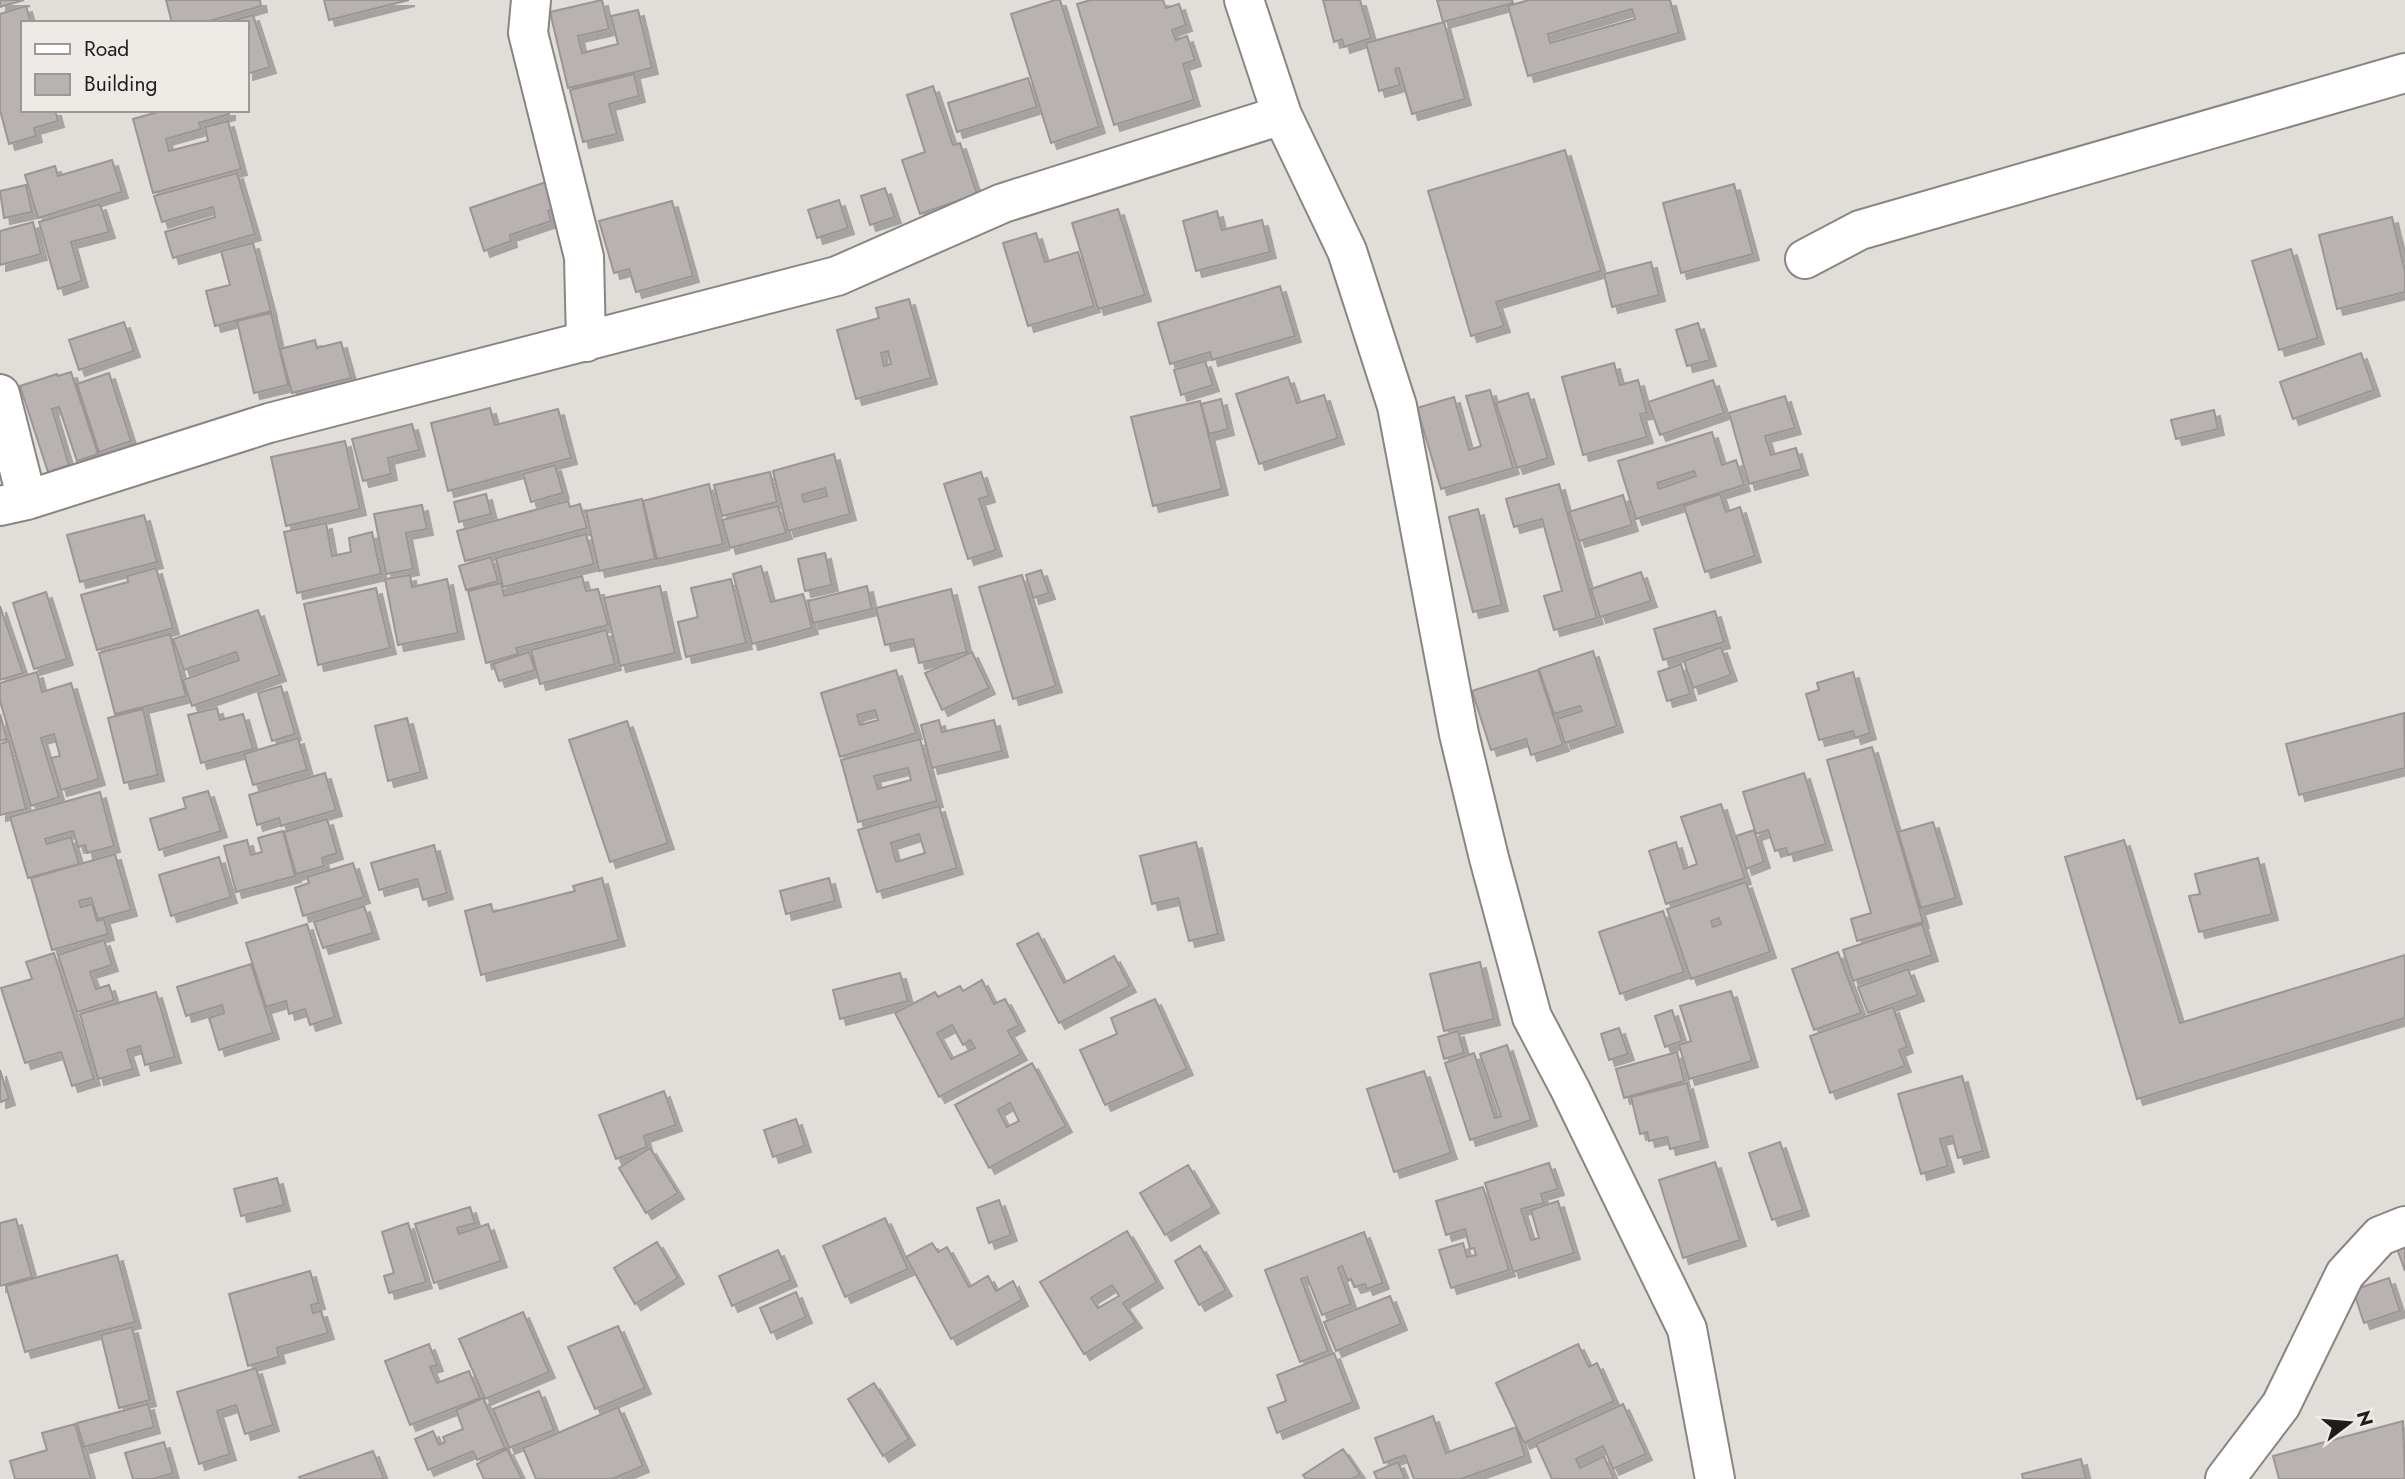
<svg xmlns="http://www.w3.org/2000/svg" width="2405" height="1479" viewBox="0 0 2405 1479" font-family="Jost,sans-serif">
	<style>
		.building { fill: #b8b2b2; stroke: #9b9595; stroke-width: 2; fill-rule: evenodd; filter: url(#shadow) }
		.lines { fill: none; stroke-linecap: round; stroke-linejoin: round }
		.minor-casing { stroke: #898682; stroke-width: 42 }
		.minor { stroke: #fff; stroke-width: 38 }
	</style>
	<defs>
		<filter id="shadow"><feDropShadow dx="6" dy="6" stdDeviation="0" flood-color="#0004"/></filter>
	</defs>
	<rect width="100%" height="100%" fill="#e1deda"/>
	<path class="building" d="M0,0H24L0,7Z
		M166,0H260L261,6L203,23H172Z
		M324,0H409L329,20Z
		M602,0L609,29L578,36L582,53L618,44L611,16L638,10L652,68L568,88L550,12Z
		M1055,0H1060L1099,127L1051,143L1011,14Z
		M1091,0H1163L1166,8L1179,4L1186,25L1172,30L1176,40L1187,36L1195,60L1183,64L1194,100L1114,125L1077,4Z
		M1323,0H1360L1371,38L1344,47L1342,39L1334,42Z
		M1437,0H1512L1513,3L1443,22Z
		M1529,0H1670L1679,33L1528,76L1508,6ZM1632,9L1635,19L1550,43L1548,34Z
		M26,6L31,23H23V110H55L58,121L34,128L36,136L9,144L0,110V14Z
		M253,15L270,67L247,74V23L228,22Z
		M1444,22L1465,99L1412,114L1399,68L1395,69L1400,85L1379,91L1366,43Z
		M634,74L639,96L609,104L617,134L583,142L570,90Z
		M1028,78L1037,107L957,132L948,103Z
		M933,86L953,145L960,143L977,194L920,214L902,160L925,152L907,95Z
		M165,110H229V114L199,123L201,129L166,139L169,151L208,141L205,127L228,121L241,169L153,193L133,119Z
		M1565,150L1601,271L1496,302L1504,326L1471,336L1428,191Z
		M112,160L122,192L38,218L25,175L55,166L58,176Z
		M237,173L255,234L173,258L165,232L215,217L213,207L162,222L154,196Z
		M549,181L558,208L548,211L551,221L510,235L511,241L484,251L470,208Z
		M1734,184L1753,254L1681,273L1663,203Z
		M26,185L32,212L4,218L0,191Z
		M885,188L895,217L870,225L861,196Z
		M839,200L848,228L817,238L808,210Z
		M672,201L693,276L636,292L629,269L614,273L599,221Z
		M100,204L109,232L71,242L82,281L58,289L39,222Z
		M1118,209L1145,295L1098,309L1072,223Z
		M1217,211L1222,230L1262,220L1270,252L1196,271L1183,221Z
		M2392,217L2405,271V292L2337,309L2319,235Z
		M33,222L41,254L0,265V231Z
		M1036,233L1045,262L1078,252L1094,306L1028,326L1003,243Z
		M253,243L271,311L215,326L206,291L230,285L221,251Z
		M2291,249L2318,338L2279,350L2252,261Z
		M1651,262L1659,295L1612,307L1604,274Z
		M1280,286L1295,336L1212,360L1210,352L1170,364L1158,323Z
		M909,299L931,378L856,399L837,330L879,318L876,308ZM888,351L891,364L884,366L881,353Z
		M271,313L288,385L254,393L237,321Z
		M124,322L134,351L79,370L69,340Z
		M1698,323L1710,360L1687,366L1676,330Z
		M315,340L317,348L341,342L351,378L292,393L280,349Z
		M2361,353L2374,390L2293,419L2280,382Z
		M1205,361L1213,385L1181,395L1174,370Z
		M1614,363L1620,385L1638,380L1647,413L1640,414L1647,437L1583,455L1562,377Z
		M71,372L98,454L77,461L59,407L52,409L69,465L48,472L20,386L57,374L58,376Z
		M109,373L131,441L99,452L77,384Z
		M1288,377L1297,403L1324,395L1338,438L1259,464L1236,394Z
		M1713,380L1724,413L1660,435L1648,402Z
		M1490,390L1513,468L1441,489L1417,408L1454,397L1469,450L1481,446L1466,396Z
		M1528,393L1548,458L1517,468L1496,403Z
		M1785,396L1795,428L1765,436L1771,455L1796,448L1802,469L1749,484L1729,413Z
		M1221,399L1228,429L1209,434L1201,404Z
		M1200,401L1222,489L1153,506L1131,417Z
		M490,408L495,425L558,409L571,458L448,491L431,423Z
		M2214,410L2218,429L2176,439L2171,420Z
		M412,424L419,450L388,458L391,474L363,481L352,439Z
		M1712,432L1722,465L1736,460L1744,485L1636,519L1618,461ZM1694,471L1696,476L1659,489L1657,483Z
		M345,441L360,509L286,526L271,457Z
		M834,454L850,514L788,531L773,471ZM825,488L827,496L804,502L802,495Z
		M555,465L563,493L531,502L523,474Z
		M770,472L777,502L722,516L714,485Z
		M981,472L989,496L979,499L996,550L968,559L944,484Z
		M709,484L723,544L657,559L643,501Z
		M1559,484L1597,618L1554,630L1544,596L1562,591L1542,519L1514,527L1506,499Z
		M486,494L491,514L459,522L454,502Z
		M1720,494L1726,512L1740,507L1755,556L1705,572L1684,506Z
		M1623,495L1632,525L1579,541L1569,512Z
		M642,499L655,559L599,571L586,511Z
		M568,501L570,507L580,504L587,528L465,561L457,531Z
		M422,505L427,529L406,533L413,569L386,574L374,514Z
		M778,506L786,533L730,548L722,520Z
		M1478,509L1502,605L1473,612L1449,517Z
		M144,515L157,562L80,582L67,535Z
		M326,523L332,556L351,552L349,538L372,532L381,574L297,593L284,532Z
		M586,534L594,564L503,587L496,558Z
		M825,553L832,585L805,591L798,559Z
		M491,557L498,581L466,590L459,566Z
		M761,566L771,602L803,594L812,628L752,644L733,574Z
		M156,568L173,628L97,650L81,595L128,582L127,576Z
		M1041,570L1049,593L1033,598L1026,575Z
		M1641,572L1651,601L1600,617L1591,589Z
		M410,575L412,587L447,579L458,633L398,645L385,579Z
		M1022,575L1056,686L1013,699L979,587Z
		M582,576L586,591L598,589L608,625L516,648L518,654L486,663L468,591L501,583L504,596Z
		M731,579L746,643L686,657L678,622L698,617L691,588Z
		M660,586L675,653L620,666L604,598Z
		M867,586L872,609L813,623L808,601Z
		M376,588L390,648L318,665L304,604Z
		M951,589L967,652L919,663L913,639L885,645L876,608Z
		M46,592L67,659L34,669L13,603Z
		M0,606L23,673L0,680Z
		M258,610L280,675L192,706L183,680L239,660L236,652L184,670L173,639Z
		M1715,611L1724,642L1663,660L1654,629Z
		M606,630L615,664L540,684L531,650Z
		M170,634L186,696L115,714L99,653Z
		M1721,647L1731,675L1693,688L1684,661Z
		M1593,651L1617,726L1565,743L1557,719L1582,711L1580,706L1554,714L1539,669Z
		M529,652L535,670L499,681L493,664Z
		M972,652L989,688L942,710L925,673Z
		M1681,664L1690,694L1667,701L1658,672Z
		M896,670L916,733L840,757L821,693ZM875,710L878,720L860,725L857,715Z
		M1538,670L1563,745L1531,755L1526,739L1491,750L1472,691Z
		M37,672L42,692L71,683L99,779L61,790L51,758L60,756L54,734L41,738L59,797L31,806L0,701V683Z
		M1853,672L1870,733L1855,738L1853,731L1819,740L1806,694L1819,690L1817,683Z
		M281,686L295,734L272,741L258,693Z
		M217,708L220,720L243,714L253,749L201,763L188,715Z
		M143,709L158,775L124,783L108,718Z
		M2404,713L2405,768L2299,795L2286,744Z
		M0,714L7,739L0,741Z
		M407,718L421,772L388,781L375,726Z
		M939,720L942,732L994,720L1002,751L932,768L921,725Z
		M627,721L668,843L610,862L569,740Z
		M298,738L307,770L253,785L244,754Z
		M920,739L937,801L858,822L841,760ZM908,768L911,780L878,789L874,776Z
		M9,741L26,809L0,815V744Z
		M1872,747L1923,922L1857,941L1851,919L1871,913L1827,760Z
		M325,773L336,810L281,826L279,818L257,825L249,795Z
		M1804,773L1826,844L1788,855L1786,848L1775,851L1768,830L1756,834L1743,792Z
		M208,791L221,831L159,850L150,819L186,808L183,798Z
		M100,792L114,846L87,853L85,845L78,847L73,831L45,839L47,844L71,837L79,864L28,878L10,817Z
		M1721,804L1745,878L1666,904L1649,851L1676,842L1684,869L1697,864L1681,817Z
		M939,806L957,868L877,892L858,830ZM919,834L925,853L896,862L891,843Z
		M327,819L337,853L322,858L324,866L296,874L284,832Z
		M1933,822L1956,898L1921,908L1898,832Z
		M1754,830L1764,862L1746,869L1736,836Z
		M283,831L295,876L236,892L224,846L247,840L251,855L262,852L258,838Z
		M2124,840L2180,1023L2405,955V1018L2137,1099L2065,857Z
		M1196,842L1218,934L1189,941L1178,898L1152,904L1140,856Z
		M434,845L447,893L423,900L417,879L379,890L371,863Z
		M115,854L131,910L98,919L91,898L79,901L81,907L92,904L97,921L104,919L108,934L52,950L31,878Z
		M219,857L231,897L171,916L159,875Z
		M2258,858L2272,914L2199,932L2189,896L2200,894L2195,874Z
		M353,863L364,897L303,916L295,888L309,883L307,877Z
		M602,878L619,940L481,975L465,911L491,904L493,912L575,891L573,886Z
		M829,878L835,901L786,914L780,891Z
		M1746,882L1770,952L1691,979L1667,909ZM1719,918L1721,924L1713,927L1711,921Z
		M364,906L373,933L323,948L314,922Z
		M1663,911L1684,972L1620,994L1599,932Z
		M307,924L335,1017L310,1025L305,1009L289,1014L286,1001L266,1007L246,943Z
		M1922,924L1932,955L1853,981L1843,950Z
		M1038,933L1064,983L1114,956L1130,986L1059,1023L1017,944Z
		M104,940L112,965L90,972L96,989L109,985L114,1000L77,1012L58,955Z
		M1838,952L1861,1013L1814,1030L1792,969Z
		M54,953L94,1079L72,1086L61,1052L25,1063L1,988L32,979L26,962Z
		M1480,962L1494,1019L1444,1031L1430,974Z
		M251,964L273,1033L219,1050L209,1018L224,1013L222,1005L186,1016L177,987Z
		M1908,969L1918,995L1868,1013L1858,987Z
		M900,973L908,1001L840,1019L833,990Z
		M982,980L994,1004L1005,999L1019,1025L1008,1031L1021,1054L939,1097L895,1013L935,992L938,997L960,986L963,991ZM952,1025L963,1045L970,1040L975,1048L951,1059L937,1033Z
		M1731,991L1752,1061L1689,1079L1679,1045L1691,1041L1680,1006Z
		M156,992L175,1057L145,1065L140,1046L127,1050L133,1069L98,1079L80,1014Z
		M1155,999L1187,1069L1105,1105L1080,1050L1117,1034L1111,1018Z
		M1893,1007L1907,1047L1899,1050L1905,1066L1830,1093L1810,1036Z
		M1672,1010L1682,1041L1665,1047L1655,1016Z
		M1619,1028L1628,1054L1609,1060L1601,1034Z
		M1458,1031L1464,1053L1444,1059L1438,1037Z
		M1507,1045L1531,1120L1470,1140L1445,1063L1474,1053L1495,1118L1501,1116L1480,1054Z
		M1677,1052L1684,1081L1624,1098L1616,1069Z
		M1032,1063L1066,1126L989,1168L955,1105ZM1010,1103L1019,1121L1007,1127L998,1110Z
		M0,1070L9,1099L0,1102Z
		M1424,1071L1451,1153L1394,1172L1367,1089Z
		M1962,1076L1983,1151L1958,1158L1952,1136L1940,1139L1948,1166L1921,1174L1898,1094Z
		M1687,1083L1702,1141L1670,1149L1667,1137L1649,1141L1647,1132L1640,1134L1631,1097Z
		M664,1091L676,1125L644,1136L647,1147L616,1159L599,1115Z
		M796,1119L805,1146L773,1157L764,1130Z
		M1780,1142L1803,1210L1772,1220L1749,1153Z
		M650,1148L678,1193L646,1213L619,1168Z
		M1715,1162L1740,1240L1683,1258L1659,1180Z
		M1549,1163L1558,1189L1541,1194L1544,1203L1521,1209L1531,1240L1539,1238L1531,1210L1558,1201L1574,1253L1513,1272L1485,1183Z
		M1188,1165L1213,1207L1165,1235L1140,1193Z
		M277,1178L284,1205L241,1216L234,1189Z
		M1483,1187L1509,1270L1451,1288L1439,1250L1463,1243L1467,1257L1476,1255L1474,1248L1470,1249L1465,1229L1446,1235L1436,1201Z
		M999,1200L1011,1235L989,1243L977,1208Z
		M470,1207L475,1223L457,1228L459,1234L488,1224L501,1261L434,1283L415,1224Z
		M885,1218L908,1269L845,1297L823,1246Z
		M16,1219L32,1277L0,1286V1223Z
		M408,1223L426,1282L389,1293L384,1276L394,1273L382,1232Z
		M1127,1231L1157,1282L1123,1303L1136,1322L1084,1354L1040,1282ZM1112,1285L1119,1296L1098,1308L1091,1298Z
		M1364,1232L1383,1283L1367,1289L1365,1284L1355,1287L1351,1279L1348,1281L1342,1266L1338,1268L1351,1304L1322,1315L1307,1277L1301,1279L1328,1351L1300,1362L1265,1270Z
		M2405,1236V1271L2394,1240Z
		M657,1242L678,1278L635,1304L614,1268Z
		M932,1243L938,1252L947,1247L969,1287L988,1276L996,1291L1013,1281L1022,1300L951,1339L906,1257Z
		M1200,1246L1226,1290L1199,1305L1175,1261Z
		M778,1250L791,1280L732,1306L719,1276Z
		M117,1255L135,1322L25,1352L6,1286Z
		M310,1271L319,1303L311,1305L313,1313L321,1311L328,1333L277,1348L279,1357L248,1366L229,1294Z
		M2389,1278L2400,1311L2364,1323L2353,1290Z
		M796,1292L806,1317L771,1333L760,1308Z
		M1390,1296L1401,1324L1336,1351L1324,1322Z
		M523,1312L549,1372L485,1399L459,1339Z
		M618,1326L645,1388L595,1409L568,1347Z
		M132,1327L150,1400L119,1408L101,1335Z
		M429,1344L437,1365L430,1367L437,1383L469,1371L480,1398L410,1425L385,1361Z
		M1578,1344L1589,1367L1597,1363L1614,1401L1524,1443L1496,1383Z
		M1334,1353L1353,1402L1277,1433L1268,1408L1286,1401L1277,1375Z
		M256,1368L273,1425L245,1434L236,1405L217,1411L230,1454L199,1464L177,1392Z
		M874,1383L909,1439L883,1456L848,1399Z
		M539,1391L554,1430L509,1448L493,1409Z
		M483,1398L505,1448L477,1460L473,1451L428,1470L415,1439L433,1431L439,1445L445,1442L443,1437L463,1429L456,1410Z
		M148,1404L154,1427L84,1447L77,1423Z
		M1623,1404L1646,1454L1613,1469L1603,1446L1576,1459L1580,1468L1604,1456L1614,1479H1552L1536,1444Z
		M618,1407L643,1466L612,1479H536L523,1448Z
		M1433,1416L1446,1453L1516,1427L1525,1456L1461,1479H1414L1405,1455L1384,1463L1375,1438Z
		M2403,1421L2405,1479H2279L2273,1456Z
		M75,1424L91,1479H15L10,1461L47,1450L42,1433Z
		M164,1442L173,1473L153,1479H133L125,1453Z
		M507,1449L522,1479H484L477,1464Z
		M1343,1449L1360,1474L1352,1479H1306L1303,1475Z
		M373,1451L384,1479H300L299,1477Z
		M2081,1459L2086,1479H2023L2022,1474Z
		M1398,1462L1405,1479H1377L1374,1472Z"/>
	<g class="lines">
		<defs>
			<path id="minor" d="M531,0L528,33L584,257L586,342
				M1244,0L1282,115L1347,251L1397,406L1459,734L1489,858L1532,1017L1570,1089L1687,1329L1715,1479
				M1805,259L1860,230L2405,73
				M0,394L27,500
				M0,506L27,500L269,423L837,276L1003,203L1282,115
				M2225,1479L2281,1405L2345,1274L2380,1236L2405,1226"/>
		</defs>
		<use href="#minor" class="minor-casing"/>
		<use href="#minor" class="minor"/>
	</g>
	<rect x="21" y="21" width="228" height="91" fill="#eeebe7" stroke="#9b9996" stroke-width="2"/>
	<rect x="35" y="44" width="35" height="10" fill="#ffffff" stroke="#9b9996" stroke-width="2"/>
	<text x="84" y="56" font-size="21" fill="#1e1d1c">Road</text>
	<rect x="35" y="74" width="35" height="21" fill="#b8b2b2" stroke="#9b9996" stroke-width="2"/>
	<text x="84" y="91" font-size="21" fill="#1e1d1c">Building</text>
	<g transform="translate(2349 1423) rotate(74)" stroke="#eeebe7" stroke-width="5" paint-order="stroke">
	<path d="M0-5L12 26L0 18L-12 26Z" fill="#1e1d1c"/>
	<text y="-10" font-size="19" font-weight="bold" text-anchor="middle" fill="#1e1d1c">N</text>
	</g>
</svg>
